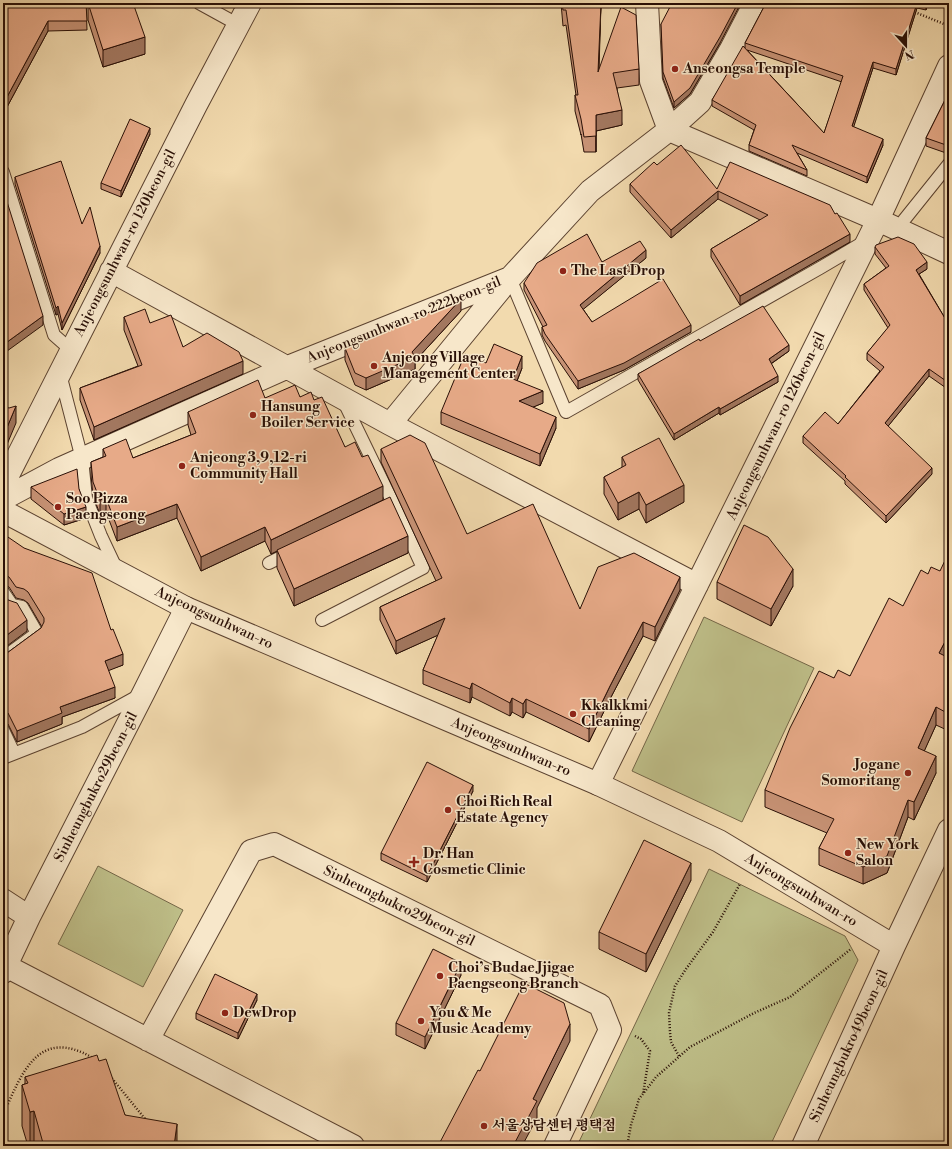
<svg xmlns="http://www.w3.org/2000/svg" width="952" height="1149" viewBox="0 0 952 1149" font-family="'Libre Bodoni','Noto Serif KR',serif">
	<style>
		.green { fill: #bebe88; stroke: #746647 }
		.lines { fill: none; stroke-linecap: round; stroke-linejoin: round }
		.service-casing { stroke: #5b4230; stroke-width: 14 }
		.minor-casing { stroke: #5b4230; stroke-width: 24 }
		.tertiary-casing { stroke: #5b4230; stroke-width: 24 }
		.path { stroke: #290f06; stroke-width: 2.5; stroke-dasharray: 1 2; stroke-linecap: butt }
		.service { stroke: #f7e7ca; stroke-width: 12 }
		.minor { stroke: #f7e7ca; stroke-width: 22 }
		.tertiary { stroke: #f7e7ca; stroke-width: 22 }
		.wall { fill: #c79275; stroke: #290f06; fill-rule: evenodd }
		.shaded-wall { fill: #a2775f; stroke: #290f06 }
		.building { fill: #e7aa88; stroke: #290f06 }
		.poi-dot { fill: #8f2418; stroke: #f7e7ca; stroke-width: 1.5 }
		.labels { text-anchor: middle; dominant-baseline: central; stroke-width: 3; stroke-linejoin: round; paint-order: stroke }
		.poi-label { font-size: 14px; font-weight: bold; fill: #290f06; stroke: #f7e7ca; text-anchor: start }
		.street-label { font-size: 14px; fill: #290f06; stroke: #f7e7ca }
	</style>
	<rect width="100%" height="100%" fill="#f2daae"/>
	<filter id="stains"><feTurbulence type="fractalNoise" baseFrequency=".005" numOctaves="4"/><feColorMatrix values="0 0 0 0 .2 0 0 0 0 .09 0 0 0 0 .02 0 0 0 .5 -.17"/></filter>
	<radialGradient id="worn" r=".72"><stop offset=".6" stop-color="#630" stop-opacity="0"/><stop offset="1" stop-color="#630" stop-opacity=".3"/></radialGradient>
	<path class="green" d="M704,617L814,668L742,822L632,771Z
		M98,866L183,910L143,987L58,944Z
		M709,869L845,936L858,960L770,1146H577Z"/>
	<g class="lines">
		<defs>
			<path id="service" d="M199,3L239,25
				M3,172L54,335L71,350
				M899,230L904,220L949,164
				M510,278L566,412L820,268L864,242
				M60,374L82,459L86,498L101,536L117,570
				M269,563L291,552
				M3,592L12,605L22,607L37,633L3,658
				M322,620L423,568L391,499L343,400
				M3,730L14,753
				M3,758L82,727L140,695"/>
			<path id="minor" d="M647,3L651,81L669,130L878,220L949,253
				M111,271L390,424L697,585
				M390,424L508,280
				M3,485L196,105L250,3
				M3,499L59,469L288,367L510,278L590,191L669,130L700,102L731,49L755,3
				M598,784L878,220L949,66
				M3,900L29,917
				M6,966L353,1146
				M3,972L29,917L144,692L186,608
				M148,1040L251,851L274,844L600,1005L610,1030L555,1146"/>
			<path id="tertiary" d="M3,511L186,608L598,784L719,841L894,946
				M803,1146L894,946L949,830"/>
		</defs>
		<use href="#service" class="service-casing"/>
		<use href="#minor" class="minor-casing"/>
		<use href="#tertiary" class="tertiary-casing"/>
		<path class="path" d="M912,11L949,26
			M635,1036L641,1039L650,1051L643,1094
			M679,1056L671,1042L670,1032L669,1013L675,986L686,969L713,932L740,884
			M110,1076L146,1120
			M3,1115C22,1073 38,1026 93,1058
			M627,1146L631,1125L639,1099L656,1077L690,1047L754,1013L790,997L851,949"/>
		<use href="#service" class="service"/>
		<use href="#minor" class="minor"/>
		<use href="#tertiary" class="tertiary"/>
	</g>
	<path class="wall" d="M3,3H86L87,30L48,31L7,107L3,105Z
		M88,3L145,54L103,67L88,20Z
		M561,3H601L599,70L639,69V85L617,88L622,125L596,131V152H584L581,134V135L575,111V95H576L566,25L563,26Z
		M766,3H928L926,10L917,8L896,75L873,68L853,127L883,145L867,183L797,153L807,170V176L749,151V145L754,130L712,106V100L745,48V43ZM747,50L842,82L824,133Z
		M699,4L720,43L690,94L674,108L663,78L661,24Z
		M949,92V154L926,146V138Z
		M150,134L121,197L101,189V183Z
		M657,165L717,189L850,242L740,305L711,257V249L760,220L718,199L671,238L630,192V184Z
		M15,177L82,224L100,253L62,330L58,314L56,315L15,184Z
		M875,247L927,269L919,274L949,325V390L929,376L888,426L932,474L886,523L845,484V481L803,443V436L838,424L880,371L867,360V353L888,328L864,290V284L886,268L875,254Z
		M646,258L583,309L592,322L691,332L624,370L578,389L545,341L542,335V327H543L524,290V283L602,262Z
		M461,311L415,361V369L366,390L355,385L345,360V348Z
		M124,317L150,323L183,347L243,374L94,440L80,400V388L138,366L124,330Z
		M700,341L789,351L771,364L778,382L720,415L719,413L674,440L638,380V374Z
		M486,363L522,368L517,381L543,403L533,407L556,428L540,466L441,424V412Z
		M300,397L314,400L345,447L362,457L383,500L408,553L294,606L277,568V551L271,554L265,541L201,571L177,518L117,541L106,512L100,514L93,496L91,475V462L103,457V449L133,458L191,435L188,425V412L265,398Z
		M381,449L467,534L580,609L680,590L655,641L643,636L610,699L589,742L526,712L523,718L512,712L510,716L472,697L470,703L423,684V670L438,635L396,654L380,620V607L436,581L381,462Z
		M622,457L684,502L646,523L639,509L618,520L604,494V477L622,468Z
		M31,487L79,489L86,518L64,525L31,499Z
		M3,535L123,665L108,670L115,698L62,717V724L17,742L8,724L3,723V655L7,653L41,628L42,627L28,603L24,600L16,598L9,587L3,585Z
		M717,582L793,586L771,626L717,599Z
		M946,657L949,658V731L936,725L924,751L936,773L914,820L908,817L887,873L863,884L819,865V848L827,833L765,807V790L834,678L850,676Z
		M473,791L427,882L381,860V853Z
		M691,880L646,972L599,949V932Z
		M461,975L425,1049L396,1035V1023Z
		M257,1000L238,1039L196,1019V1013Z
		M99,1061L125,1115L177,1146H28L22,1126V1085L25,1084V1077Z"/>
	<path class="shaded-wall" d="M601,3L598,87V72Z
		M738,3H741L720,43L690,94L674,108V102Z
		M917,3V8L896,75V69Z
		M926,3H928L926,10Z
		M48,21V31L7,107V97Z
		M145,37V54L103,67V50Z
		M873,62V68L852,132V126Z
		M622,110V125L596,131V152V115Z
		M150,128V134L121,197V191Z
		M883,139V145L867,183V177Z
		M718,191V199L671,238V230Z
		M850,234V242L740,305V296Z
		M100,246V253L62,330V323Z
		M646,250V258L580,312V305Z
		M927,262V269L916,276V270Z
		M461,299V311L415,361V369L366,390V378L412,352Z
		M58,306V314L56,315V308Z
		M43,316V325L3,354V345Z
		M691,325V332L624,370L578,389V381Z
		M789,345V351L769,365V359Z
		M522,356V368L513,391V379Z
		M243,361V374L94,440V427Z
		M929,369V376L885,430V423Z
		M778,376V382L720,415V409Z
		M543,391V403L519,413V401Z
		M16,406V423L3,454V437Z
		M719,407V413L674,440V434Z
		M556,417V428L540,466V454Z
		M932,468V474L886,523V516Z
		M684,485V502L646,523V505Z
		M383,486V500L271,554V540Z
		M639,492V509L618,520V503Z
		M106,498V512L100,514V500Z
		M177,504V518L117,541V527Z
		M86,507V518L64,525V514Z
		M265,527V541L201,571V557Z
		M408,536V553L294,606V589Z
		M793,569V586L771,626V609Z
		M680,577V590L655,641V627Z
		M445,618V632L396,654V641Z
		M27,620V631L3,649V638Z
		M643,622V636L610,699L589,742V729L610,686Z
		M949,634V651L939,670V653Z
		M123,654V665L105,672V661Z
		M472,683V697L470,703V689Z
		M115,687V698L62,717V724L17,742V731L60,707Z
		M512,698V712L510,716V703Z
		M526,699V712L523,718V704Z
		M936,707V725L918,765V748Z
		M3,739H4V750H3Z
		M936,756V773L914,820V802Z
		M473,785V791L427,882V876Z
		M908,800V817L887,873L863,884V867Z
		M691,863V880L646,972V954Z
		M461,963V975L425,1049V1037Z
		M257,994V1000L238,1039V1033Z
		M570,1024V1041L537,1108V1118L522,1146H513L533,1099Z
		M34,1111V1146H30V1112Z
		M177,1124V1146H174Z"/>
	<path class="building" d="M3,3H86L87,21H48L7,97L3,95Z
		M88,3H133L145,37L103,50Z
		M562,3H601L598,72L621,7L636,15L639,69L613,73L622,110L596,115V136L584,137L581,119L575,95H578L566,10H563Z
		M672,3H698L699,4V3H738L720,37L690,88L674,102L663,72L661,24Z
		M766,3H917L896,69L873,62L852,126L883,139L867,177L792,145L807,170L749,145L756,125L712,100L743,46L824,133L843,76L745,43Z
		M949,92V146L926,138Z
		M130,119L150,128L121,191L101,183Z
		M681,145L717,189L730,162L830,205L835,214L837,213L850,234L740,296L711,249L768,215L718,191L671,230L630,184L654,162L657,165Z
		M61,161L82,224L90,207L100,246L62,323L58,306L56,308L15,177Z
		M3,189L43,316L3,345Z
		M587,234L602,262L640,241L646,250L580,305L592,322L663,279L691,325L624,363L578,381L545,334L542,327L547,325L524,283L537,263Z
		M898,237L914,244L927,262L916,270L949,325V383L929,369L885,423L932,468L886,516L845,477L846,476L803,436L825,412L838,424L884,367L867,353L890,325L864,284L889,266L875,247L876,245Z
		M461,299L412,352L415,357L366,378L355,373L345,348L410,320Z
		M763,306L789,345L769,359L778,376L720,409L719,407L674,434L638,374L699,339L700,341Z
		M145,309L150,323L171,315L183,347L207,333L239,352L243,361L94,427L80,388L142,365L124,317Z
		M494,344L522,356L513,379L543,391L519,401L556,417L540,454L441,412L465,354L486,363Z
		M258,380L265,398L295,385L300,397L311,392L314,400L322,397L345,447L355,442L362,457L368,455L383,486L271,540L265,527L201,557L177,504L117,527L106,498L100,500L93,482L91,462L106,456L103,449L126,439L133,458L196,433L188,412Z
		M3,406L9,408L16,406L3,437Z
		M410,435L425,443L467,534L533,504L580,609L598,567L634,553L680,577L655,627L643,622L610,686L589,729L526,699L523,704L512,698L510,703L472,683L470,689L423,670L445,618L396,641L380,607L442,578L381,449Z
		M659,438L684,485L646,505L639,492L618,503L604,477L626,465L622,457Z
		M77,469L79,489L86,507L64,514L31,487Z
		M390,497L408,536L294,589L277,550Z
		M744,525L768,537L793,569L771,609L717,582Z
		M3,535H5L24,548L92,573L111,630L113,629L123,654L105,661L115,687L60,707L62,713L17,731L8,713L3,712V703L7,702L3,691V655L7,653L41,628L44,622V618L28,592L24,589L16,587L9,577L3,574Z
		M949,552V634L939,653L949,658V714L936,707L918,748L936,756L914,802L908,800L887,856L863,867L819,848L834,819L765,790L790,728L819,671L834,678L838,670L850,676L889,598L903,606L921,570L928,574L931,567L940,571Z
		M3,594L6,599L11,601L17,603L27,620L3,638Z
		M427,762L473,785L427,876L381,853Z
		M644,840L691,863L646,954L599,932Z
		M433,949L461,963L425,1037L396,1023Z
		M215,974L257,994L238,1033L196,1013Z
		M524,983L564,1003L570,1024L533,1099L537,1101L513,1146H438L478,1070L480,1071Z
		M97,1055L99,1061L106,1059L125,1115L177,1124L174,1146H41L43,1143L34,1111L30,1112L22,1085L28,1083L25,1077Z"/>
	<g class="poi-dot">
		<circle cx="675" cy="69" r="4"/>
		<circle cx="563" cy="271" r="4"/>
		<circle cx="374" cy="366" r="4"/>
		<circle cx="253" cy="415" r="4"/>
		<circle cx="182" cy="466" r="4"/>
		<circle cx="58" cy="507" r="4"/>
		<circle cx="573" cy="714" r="4"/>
		<circle cx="908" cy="773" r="4"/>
		<circle cx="448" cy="810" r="4"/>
		<circle cx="848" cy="853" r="4"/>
		<path d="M412 856h4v4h4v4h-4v4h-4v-4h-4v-4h4z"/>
		<circle cx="440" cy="976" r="4"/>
		<circle cx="225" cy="1013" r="4"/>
		<circle cx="421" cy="1021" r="4"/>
		<circle cx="484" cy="1126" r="4"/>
	</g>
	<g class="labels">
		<g class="poi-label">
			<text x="683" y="69">Anseongsa Temple</text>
			<text x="571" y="271">The Last Drop</text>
			<text x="382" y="358">Anjeong Village<tspan x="382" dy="16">Management Center</tspan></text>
			<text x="261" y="407">Hansung<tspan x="261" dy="16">Boiler Service</tspan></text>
			<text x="190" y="458">Anjeong 3,9,12-ri<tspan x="190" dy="16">Community Hall</tspan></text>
			<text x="66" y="499">Soo Pizza<tspan x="66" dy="16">Paengseong</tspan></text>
			<text x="581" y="706">Kkalkkmi<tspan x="581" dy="16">Cleaning</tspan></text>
			<text x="900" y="765" text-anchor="end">Jogane<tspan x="900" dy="16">Somoritang</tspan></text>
			<text x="456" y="802">Choi Rich Real<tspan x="456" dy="16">Estate Agency</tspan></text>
			<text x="856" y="845">New York<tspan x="856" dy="16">Salon</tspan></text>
			<text x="423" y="854">Dr. Han<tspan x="423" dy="16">Cosmetic Clinic</tspan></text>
			<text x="448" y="968">Choi’s Budae Jjigae<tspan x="448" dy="16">Paengseong Branch</tspan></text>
			<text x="233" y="1013">DewDrop</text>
			<text x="429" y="1013">You &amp; Me<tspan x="429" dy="16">Music Academy</tspan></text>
			<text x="492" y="1126">서울상담센터 평택점</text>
		</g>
		<g class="street-label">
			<text transform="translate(125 243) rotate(-63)">Anjeongsunhwan-ro 120beon-gil</text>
			<text transform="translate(404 320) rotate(-22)">Anjeongsunhwan-ro 222beon-gil</text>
			<text transform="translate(776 426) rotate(-64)">Anjeongsunhwan-ro 126beon-gil</text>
			<text transform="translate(214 618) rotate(25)">Anjeongsunhwan-ro</text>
			<text transform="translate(511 747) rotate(23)">Anjeongsunhwan-ro</text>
			<text transform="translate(96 787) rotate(-63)">Sinheungbukro29beon-gil</text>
			<text transform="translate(801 890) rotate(31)">Anjeongsunhwan-ro</text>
			<text transform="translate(399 906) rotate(26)">Sinheungbukro29beon-gil</text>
			<text transform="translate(849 1046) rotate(-65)">Sinheungbukro49beon-gil</text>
		</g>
	</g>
	<rect width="952" height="1149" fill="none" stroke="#f2daae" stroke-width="16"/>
	<rect x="4" y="4" width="944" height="1141" fill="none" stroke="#290f06" stroke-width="2"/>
	<rect x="8" y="8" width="936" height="1133" fill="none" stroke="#290f06"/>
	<g transform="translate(906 46) rotate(159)" stroke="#f7e7ca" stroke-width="3" paint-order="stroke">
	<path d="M0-3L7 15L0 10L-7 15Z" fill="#290f06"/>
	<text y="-6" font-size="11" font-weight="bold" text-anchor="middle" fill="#290f06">N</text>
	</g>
	<rect width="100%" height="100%" filter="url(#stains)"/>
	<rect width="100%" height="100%" fill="url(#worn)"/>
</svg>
